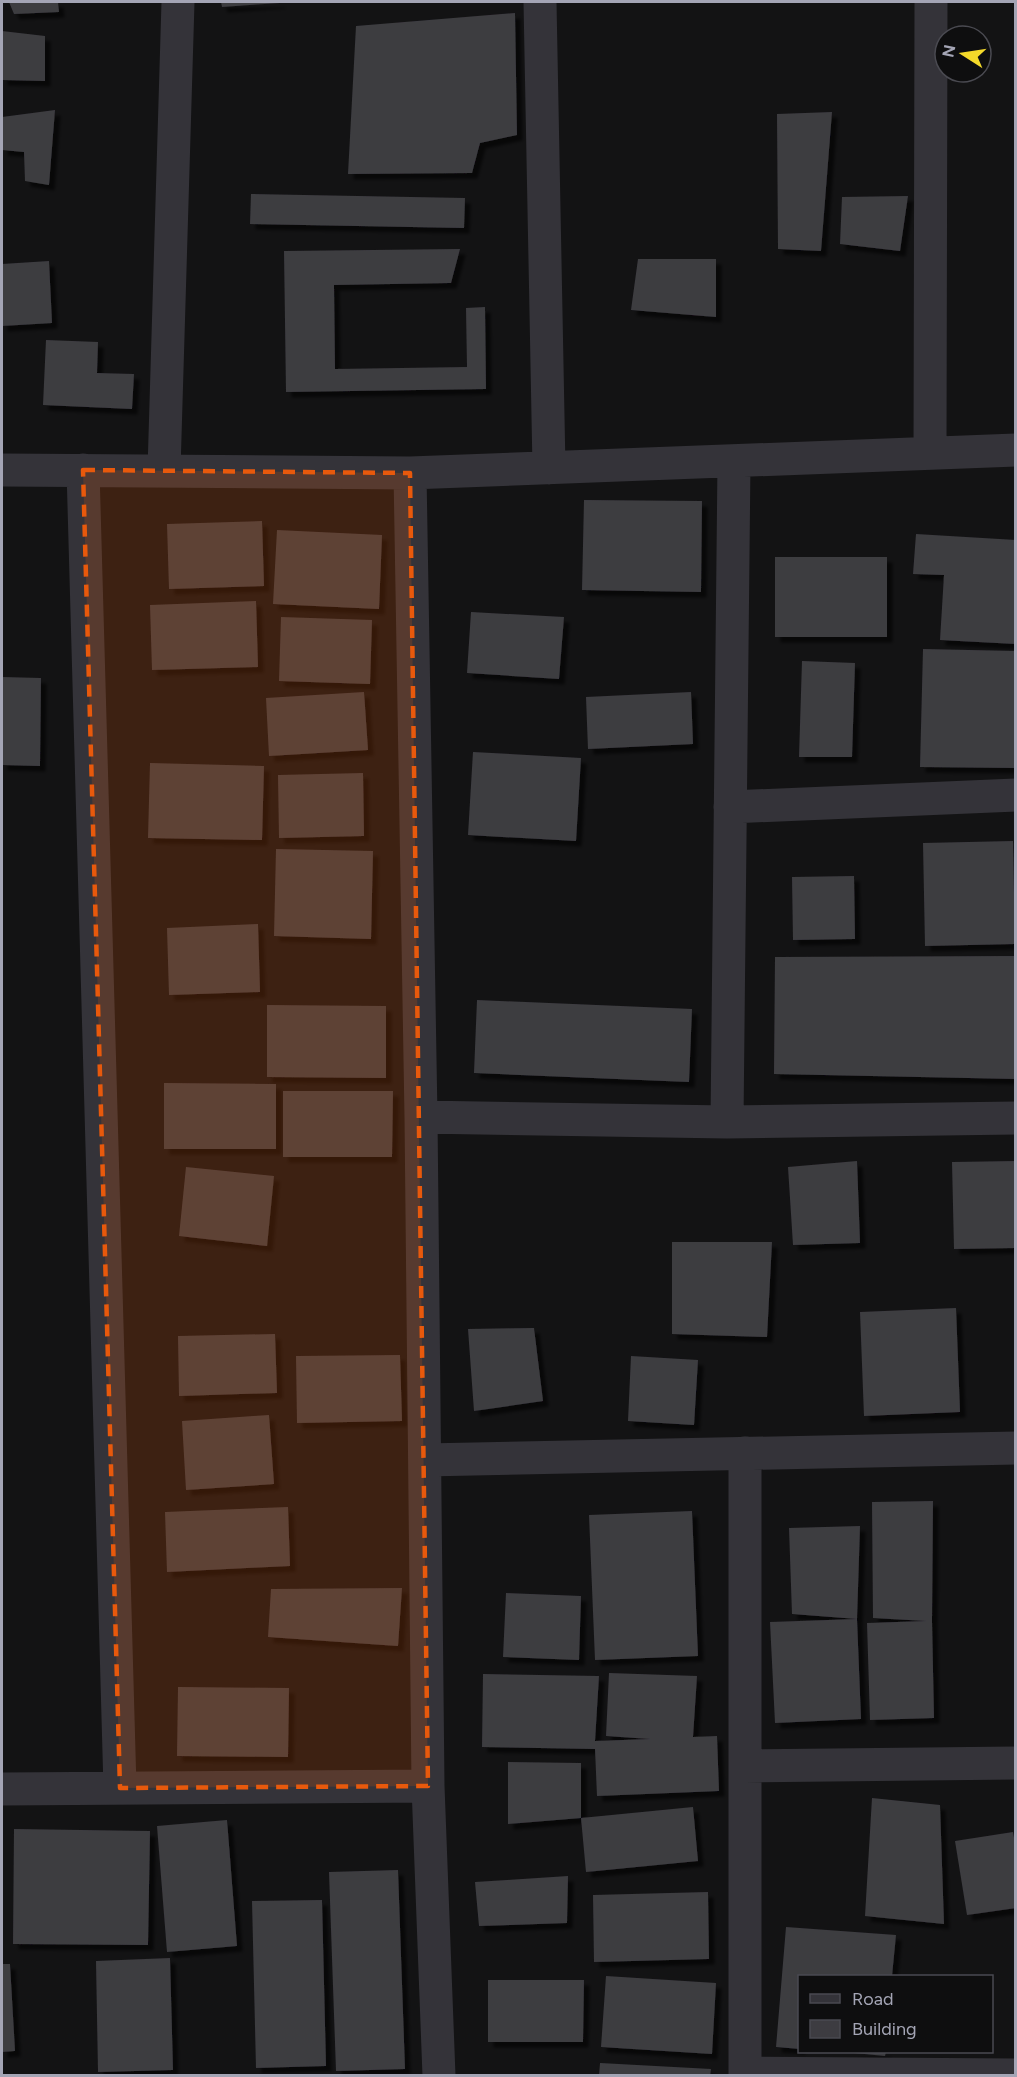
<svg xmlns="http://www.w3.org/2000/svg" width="1017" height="2077" viewBox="0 0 1017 2077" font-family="Figtree,sans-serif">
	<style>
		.building { fill: #3d3c41; filter: url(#shadow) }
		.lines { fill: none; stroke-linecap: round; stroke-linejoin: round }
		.street { stroke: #343339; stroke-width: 33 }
		.marked { fill: #e8590c; fill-opacity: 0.2; stroke: #e8590c; stroke-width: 4.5; stroke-dasharray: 12 8; stroke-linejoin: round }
	</style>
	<defs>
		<filter id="shadow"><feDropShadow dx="5.5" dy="5.5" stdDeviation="1.5" flood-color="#0009"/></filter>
	</defs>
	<rect width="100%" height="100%" fill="#131314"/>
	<path class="building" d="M9,2H58L59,12L14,14Z
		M221,2H280V3L222,7Z
		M515,13L517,135L480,143L472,173L348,174L356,26Z
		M2,31L45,36V81L2,80Z
		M55,110L49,185L25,181L24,152L2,150V117Z
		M832,112L821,251L778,249L777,114Z
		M251,194L465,198L464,228L250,224Z
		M908,196L900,251L840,244L842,197Z
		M460,249L451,283L334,285L335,369L467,367L466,308L485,307L486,389L286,392L284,251Z
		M638,259H716V317L631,310Z
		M49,261L52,323L2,326V264Z
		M46,340L98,342L97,373L134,374L132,409L43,405Z
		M584,500L702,501L701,592L582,590Z
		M262,521L264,586L169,589L167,524Z
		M277,530L382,535L379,609L273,604Z
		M916,534L1016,540V644L940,640L944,575L913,574Z
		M775,557H887V637H775Z
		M256,601L258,667L152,670L150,605Z
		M471,612L564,617L559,679L467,673Z
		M281,617L372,620L370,684L279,681Z
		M923,649L1016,651V768L920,767Z
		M802,661L855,663L852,757H799Z
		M2,677L41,678L40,766L2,765Z
		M364,692L368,750L269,756L266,698Z
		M691,692L693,744L588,749L586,697Z
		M473,752L581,758L576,841L468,835Z
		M150,763L264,766L262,840L148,838Z
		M363,773L364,836L279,838L278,775Z
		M1013,841L1015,944L925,946L923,843Z
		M276,849L373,851L371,939L274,936Z
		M854,876L855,939L793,940L792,877Z
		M258,924L260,992L169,995L167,928Z
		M1015,956L1016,1079L774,1074L775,957Z
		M477,1000L692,1009L689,1082L474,1073Z
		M267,1005L386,1006V1078L267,1077Z
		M164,1083L276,1084V1149H164Z
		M283,1091H393L392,1157H283Z
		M857,1161L860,1243L793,1245L788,1167Z
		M1016,1161V1248L954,1249L952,1162Z
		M186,1167L274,1176L267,1246L179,1236Z
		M672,1242H772L767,1337L672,1334Z
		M956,1308L960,1412L864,1416L860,1312Z
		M534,1328L543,1401L474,1411L468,1329Z
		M275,1334L277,1393L179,1396L178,1336Z
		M400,1355L402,1421L297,1423L296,1356Z
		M631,1356L698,1360L694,1425L628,1421Z
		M269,1415L274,1484L186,1490L182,1421Z
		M933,1501L932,1621L934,1718L870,1720L867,1623L926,1621L873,1618L872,1502Z
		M288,1507L290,1566L167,1572L165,1512Z
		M692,1511L698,1656L595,1660L589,1515Z
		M860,1526L857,1619L861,1719L775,1723L770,1622L857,1619L792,1614L789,1528Z
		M402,1588L398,1646L268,1637L271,1589Z
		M506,1593L581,1596L579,1660L503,1657Z
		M609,1673L697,1676L693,1737L717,1736L719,1791L597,1796L595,1749L482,1747L483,1674L599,1676L595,1741L650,1739L606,1736Z
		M178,1687L289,1688L288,1757L177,1756Z
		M508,1762L581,1763V1818L508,1824Z
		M872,1798L940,1805L944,1924L865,1916Z
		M693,1807L698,1861L586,1872L581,1818Z
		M227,1820L237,1946L167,1952L157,1826Z
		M14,1829L150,1831L148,1945L13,1944Z
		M1013,1832L1016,1849V1908L967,1915L955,1841Z
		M398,1870L405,2069L336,2071L329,1872Z
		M568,1876L567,1923L479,1926L475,1882Z
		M708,1892L709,1959L594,1962L593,1895Z
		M322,1900L326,2066L256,2068L252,1901Z
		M786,1927L896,1935L892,1976H800V2049L776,2047Z
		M170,1958L173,2070L98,2072L96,1961Z
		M2,1964H10L15,2051L2,2052Z
		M606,1976L716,1983L712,2054L601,2047Z
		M488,1980H584L583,2042H488Z
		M854,2052H886L885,2056L854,2053Z
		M600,2063L711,2069L710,2076H599Z"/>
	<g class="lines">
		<path class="street" d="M540,2L549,468
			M930,453L931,2
			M2,470L410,473L1016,450
			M83,470L120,1788
			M164,470L178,2
			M410,473L421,1117L428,1786L439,2076
			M730,807L1016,795
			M421,1117L727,1122L1016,1118
			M727,1122L734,461
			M745,1453V2076
			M425,1460L1016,1448
			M745,1766L1016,1763
			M2,1789L428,1786
			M745,2073L1016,2075"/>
	</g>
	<path class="marked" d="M83,470L410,473L428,1786L120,1788Z"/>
	<rect width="1017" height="2077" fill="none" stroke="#a4a5b5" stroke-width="6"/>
	<rect x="798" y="1975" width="195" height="78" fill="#0e0e0f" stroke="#4a4a51" stroke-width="1.5"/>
	<rect x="810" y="1994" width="30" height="9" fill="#343339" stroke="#4a4a51" stroke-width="1.5"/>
	<text x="852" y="2005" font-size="18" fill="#a4a5b5">Road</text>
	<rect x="810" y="2020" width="30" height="18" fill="#3d3c41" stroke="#4a4a51" stroke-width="1.5"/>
	<text x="852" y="2035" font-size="18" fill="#a4a5b5">Building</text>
	<g transform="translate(963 54) rotate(282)"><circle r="28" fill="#0e0e0f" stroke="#4a4a51" stroke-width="1.5"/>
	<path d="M0-4.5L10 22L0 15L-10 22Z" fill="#f5da2a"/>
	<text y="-9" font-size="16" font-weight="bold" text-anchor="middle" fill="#a4a5b5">N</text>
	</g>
</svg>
